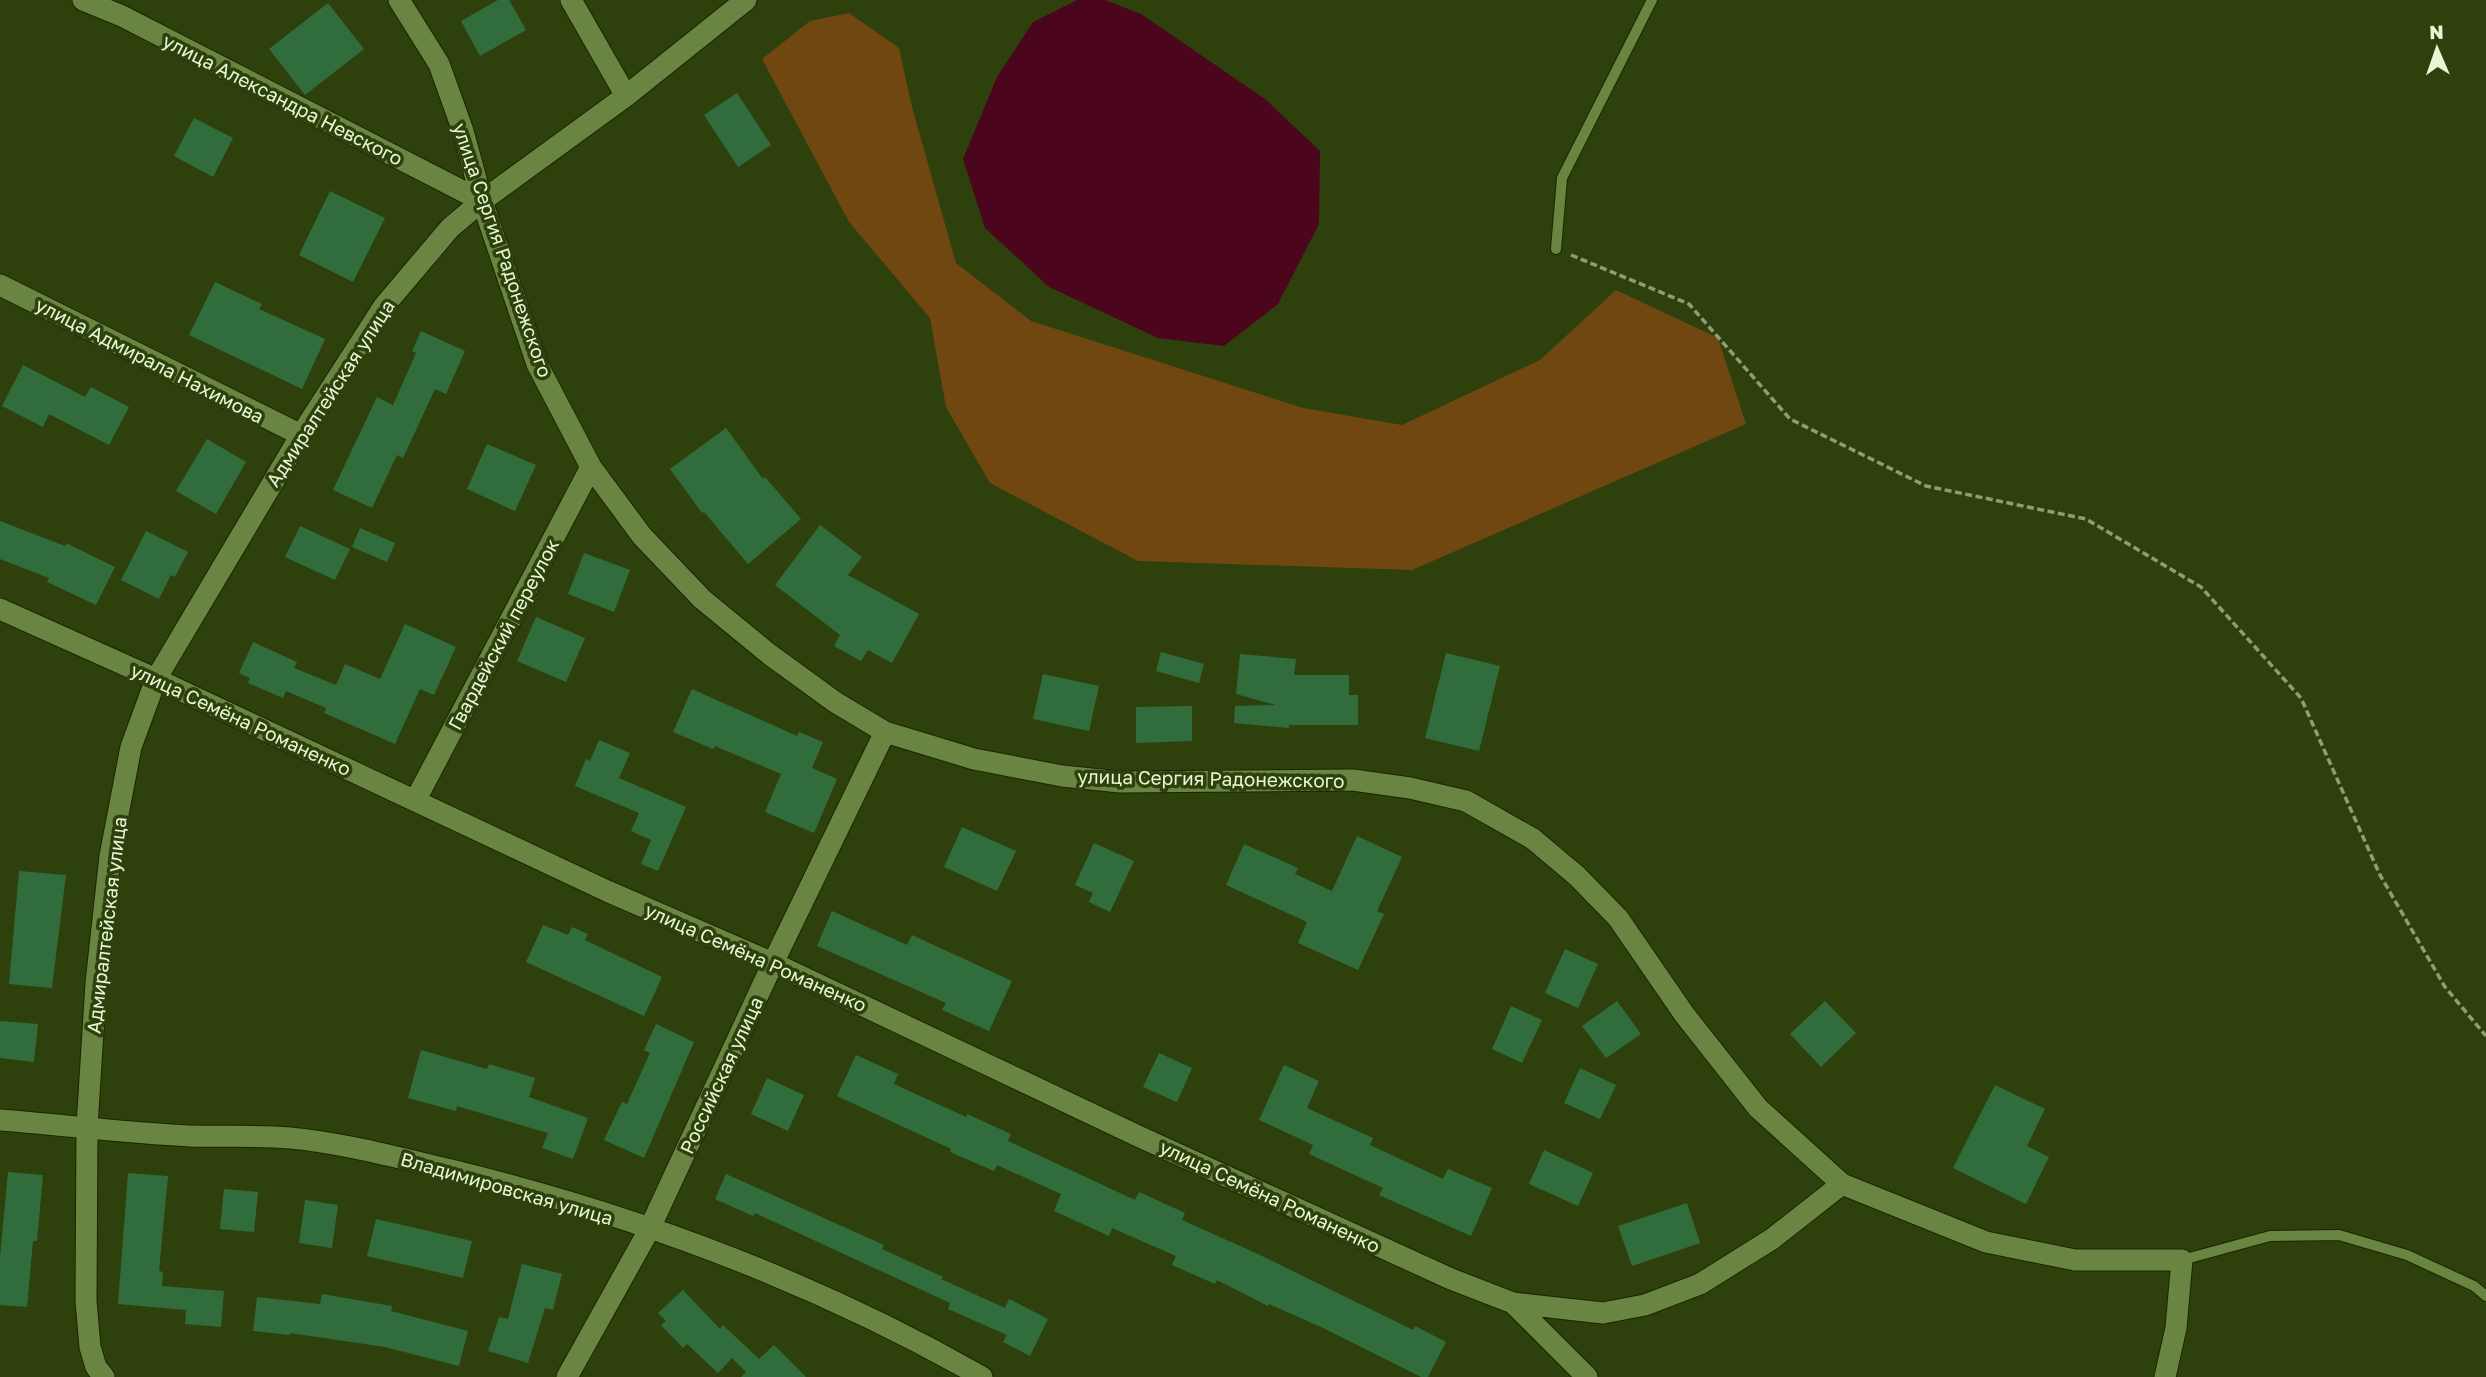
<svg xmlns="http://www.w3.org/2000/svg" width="2486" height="1377" viewBox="0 0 2486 1377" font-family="'Golos Text',sans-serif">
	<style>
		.green { fill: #704611 }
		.water { fill: #4b051d }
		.building { fill: #316d3c }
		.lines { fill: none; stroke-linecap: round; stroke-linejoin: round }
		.lane-casing { stroke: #192603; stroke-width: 12 }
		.street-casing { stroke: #192603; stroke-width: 23 }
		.path { stroke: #8c9e72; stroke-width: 3.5; stroke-dasharray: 7 3.5; stroke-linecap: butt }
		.lane { stroke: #698541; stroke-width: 10 }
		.street { stroke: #698541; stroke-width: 21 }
		.labels { text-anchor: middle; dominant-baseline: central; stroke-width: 7; stroke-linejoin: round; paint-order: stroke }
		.street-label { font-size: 19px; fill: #e6f7d3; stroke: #2e410c }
	</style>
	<rect width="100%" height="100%" fill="#2e410c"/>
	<path class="green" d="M849,13L899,48L912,107L956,263L1031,321L1303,408L1402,425L1540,360L1616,290L1718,338L1746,424L1412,570L1138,561L990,483L946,407L930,318L849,222L762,59L810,21Z"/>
	<path class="water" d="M1077,0H1105L1141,14L1265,99L1320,151L1319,224L1278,304L1224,346L1158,338L1049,287L985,228L963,159L997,77L1033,22Z"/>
	<path class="building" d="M498,0H509L526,30L480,56L461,21Z
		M328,3L364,49L305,95L269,49Z
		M737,93L771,145L738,167L704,115Z
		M194,118L233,138L213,177L174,156Z
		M330,191L385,218L353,282L299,255Z
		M215,282L262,304L259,309L325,339L302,389L189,335Z
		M421,331L465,351L446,394L435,389L403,458L397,455L372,508L333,490L377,397L393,405L416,353L412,351Z
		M23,365L85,397L91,387L129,407L109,445L49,414L43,427L2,406Z
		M726,428L763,479L765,477L801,519L748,564L704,512L702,513L670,469Z
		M207,439L246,462L216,514L176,491Z
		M487,444L536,465L515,511L467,489Z
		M0,521L65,546L66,543L115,567L96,605L47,582L49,578L0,559Z
		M820,525L862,557L848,575L919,614L892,663L868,650L861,661L834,646L840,635L775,585Z
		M300,526L350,549L335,580L285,557Z
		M360,528L395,543L387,562L352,547Z
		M146,531L188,552L175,577L171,575L159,599L121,580Z
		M584,553L630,570L614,612L568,594Z
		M536,617L585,638L566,682L517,661Z
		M405,624L456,647L434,695L420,689L395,744L324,713L326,708L286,691L283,698L248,683L250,678L239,673L253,642L297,662L294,668L336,685L345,664L380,679Z
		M1161,652L1204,664L1199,683L1156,671Z
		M1446,653L1500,666L1479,751L1425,738Z
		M1240,654L1296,659L1294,675H1349V695H1358V725H1289V728L1234,723L1235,706L1276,705L1236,694Z
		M1043,674L1099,686L1089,731L1033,719Z
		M692,689L797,736L799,732L823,742L812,768L837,779L814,833L765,812L781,774L715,746L713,749L673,732Z
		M1192,706V741L1136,743V707Z
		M599,740L630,753L619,778L686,807L658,871L641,864L651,840L631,831L639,813L575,786L586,759L590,761Z
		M962,827L1016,851L997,891L944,867Z
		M1357,836L1402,857L1377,911L1384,914L1358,970L1298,943L1307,922L1226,885L1244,844L1298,868L1295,874L1332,891Z
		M1094,843L1134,861L1110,912L1089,902L1093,893L1075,885Z
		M19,871L66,875L52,988L9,984Z
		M832,911L907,945L912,935L1012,981L989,1031L942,1010L946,1003L817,946Z
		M543,925L568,935L572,927L588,934L585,940L662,977L644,1016L526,962Z
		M1565,949L1598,964L1578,1008L1545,993Z
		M1617,1001L1641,1034L1606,1058L1582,1026Z
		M1825,1001L1856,1033L1821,1067L1790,1034Z
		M1511,1006L1542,1020L1522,1063L1492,1049Z
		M0,1021L38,1024L34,1062L0,1058Z
		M656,1024L694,1042L644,1158L604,1140L622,1102L627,1104L650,1053L644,1050Z
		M421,1050L487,1069L489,1064L535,1078L529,1097L588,1118L573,1159L542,1148L548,1133L457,1106L456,1111L408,1098Z
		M1159,1053L1192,1068L1177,1102L1143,1087Z
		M856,1055L898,1074L894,1084L966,1117L967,1114L1011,1134L1008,1141L1135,1200L1139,1192L1185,1213L1182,1220L1260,1255L1413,1330L1415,1326L1446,1342L1428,1377H1421L1321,1327L1269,1304L1268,1306L1217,1280L1215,1284L1172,1265L1176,1256L1112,1228L1109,1236L1054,1211L1061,1194L997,1165L994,1171L950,1152L951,1149L837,1096Z
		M1284,1065L1319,1081L1307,1108L1373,1138L1370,1145L1443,1179L1448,1169L1492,1188L1471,1236L1379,1195L1383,1188L1309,1154L1313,1145L1259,1120Z
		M1580,1068L1616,1085L1600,1119L1564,1103Z
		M767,1078L804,1095L788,1131L751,1114Z
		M1995,1085L2045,1109L2027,1146L2049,1157L2026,1204L1953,1168Z
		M1544,1150L1593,1173L1578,1206L1529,1184Z
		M8,1172L43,1175L37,1241H33L27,1307L0,1305V1257Z
		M128,1173L168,1176L159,1271L163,1272L162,1286L224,1291L221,1327L185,1324L186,1310L118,1304Z
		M726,1174L884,1245L882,1249L943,1277L941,1279L1005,1308L1009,1299L1048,1319L1030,1356L1003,1342L1007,1335L948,1309L950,1303L755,1213L753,1216L715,1199Z
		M224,1189L258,1192L254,1232L220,1229Z
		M305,1200L338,1205L332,1248L299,1243Z
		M1687,1203L1700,1243L1632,1266L1618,1226Z
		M376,1219L472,1241L463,1278L367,1256Z
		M522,1264L562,1274L553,1310L545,1308L528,1363L488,1351L499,1317L508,1319Z
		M683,1290L720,1329L723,1325L759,1359L774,1345L806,1377H741L746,1372L732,1358L718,1373L687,1344L683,1348L661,1325L666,1321L658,1313Z
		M322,1294L392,1306L391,1311L468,1331L459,1366L385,1347L290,1333V1335L253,1331L257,1297L320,1304Z"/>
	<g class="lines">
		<defs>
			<path id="lane" d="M1556,249L1562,178L1652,0
				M2182,1260L2270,1236L2339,1235L2407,1255L2474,1286L2486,1296"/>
			<path id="street" d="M83,0L122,16L482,201
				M399,0L439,64L463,131L482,201L537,364L591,467L642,536L702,599L769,654L835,702L885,732L974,759L1062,776L1120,782L1353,780L1410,788L1466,801L1533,839L1577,876L1618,918L1684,1014L1758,1108L1842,1184L1986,1242L2075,1260H2182L2176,1328L2165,1377
				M571,0L626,96
				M0,285L301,435
				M0,609L156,679L607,891L773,963L1138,1136L1451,1279L1513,1303L1603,1313L1645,1305L1700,1284L1772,1239L1842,1184
				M415,801L591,467
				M0,1120C63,1125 127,1133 190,1136C223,1137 257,1135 290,1138C344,1143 399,1158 451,1170C636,1215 817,1283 982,1377
				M1513,1303L1587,1377
				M104,1377L96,1367L90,1347L86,1301L87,1127L96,983L110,856L131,747L156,679L301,435L384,306L450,228L482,201L626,96L746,0
				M567,1377L649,1230L773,963L885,732"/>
		</defs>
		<use href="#lane" class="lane-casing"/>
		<use href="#street" class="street-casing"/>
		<path class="path" d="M1571,255L1689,304L1790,419L1926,486L2086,519L2201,587L2301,698L2380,875L2445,987L2486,1036"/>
		<use href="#lane" class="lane"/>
		<use href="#street" class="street"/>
	</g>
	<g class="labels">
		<g class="street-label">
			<text transform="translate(283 99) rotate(27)">улица Александра Невского</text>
			<text transform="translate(503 250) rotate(71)">улица Сергия Радонежского</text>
			<text transform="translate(150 360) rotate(27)">улица Адмирала Нахимова</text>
			<text transform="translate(330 393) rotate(-57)">Адмиралтейская улица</text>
			<text transform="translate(503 634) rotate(-62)">Гвардейский переулок</text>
			<text transform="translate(241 719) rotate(25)">улица Семёна Романенко</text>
			<text transform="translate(1211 778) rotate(1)">улица Сергия Радонежского</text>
			<text transform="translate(106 925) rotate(-83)">Адмиралтейская улица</text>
			<text transform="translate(756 957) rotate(24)">улица Семёна Романенко</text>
			<text transform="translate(721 1075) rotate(-65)">Российская улица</text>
			<text transform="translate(507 1188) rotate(16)">Владимировская улица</text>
			<text transform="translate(1270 1196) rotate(25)">улица Семёна Романенко</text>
		</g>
	</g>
	<g transform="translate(2437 49) rotate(358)" stroke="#2e410c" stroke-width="5" paint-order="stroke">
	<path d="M0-5L12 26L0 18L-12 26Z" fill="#e6f7d3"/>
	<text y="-10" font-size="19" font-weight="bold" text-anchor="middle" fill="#e6f7d3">N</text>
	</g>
</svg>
